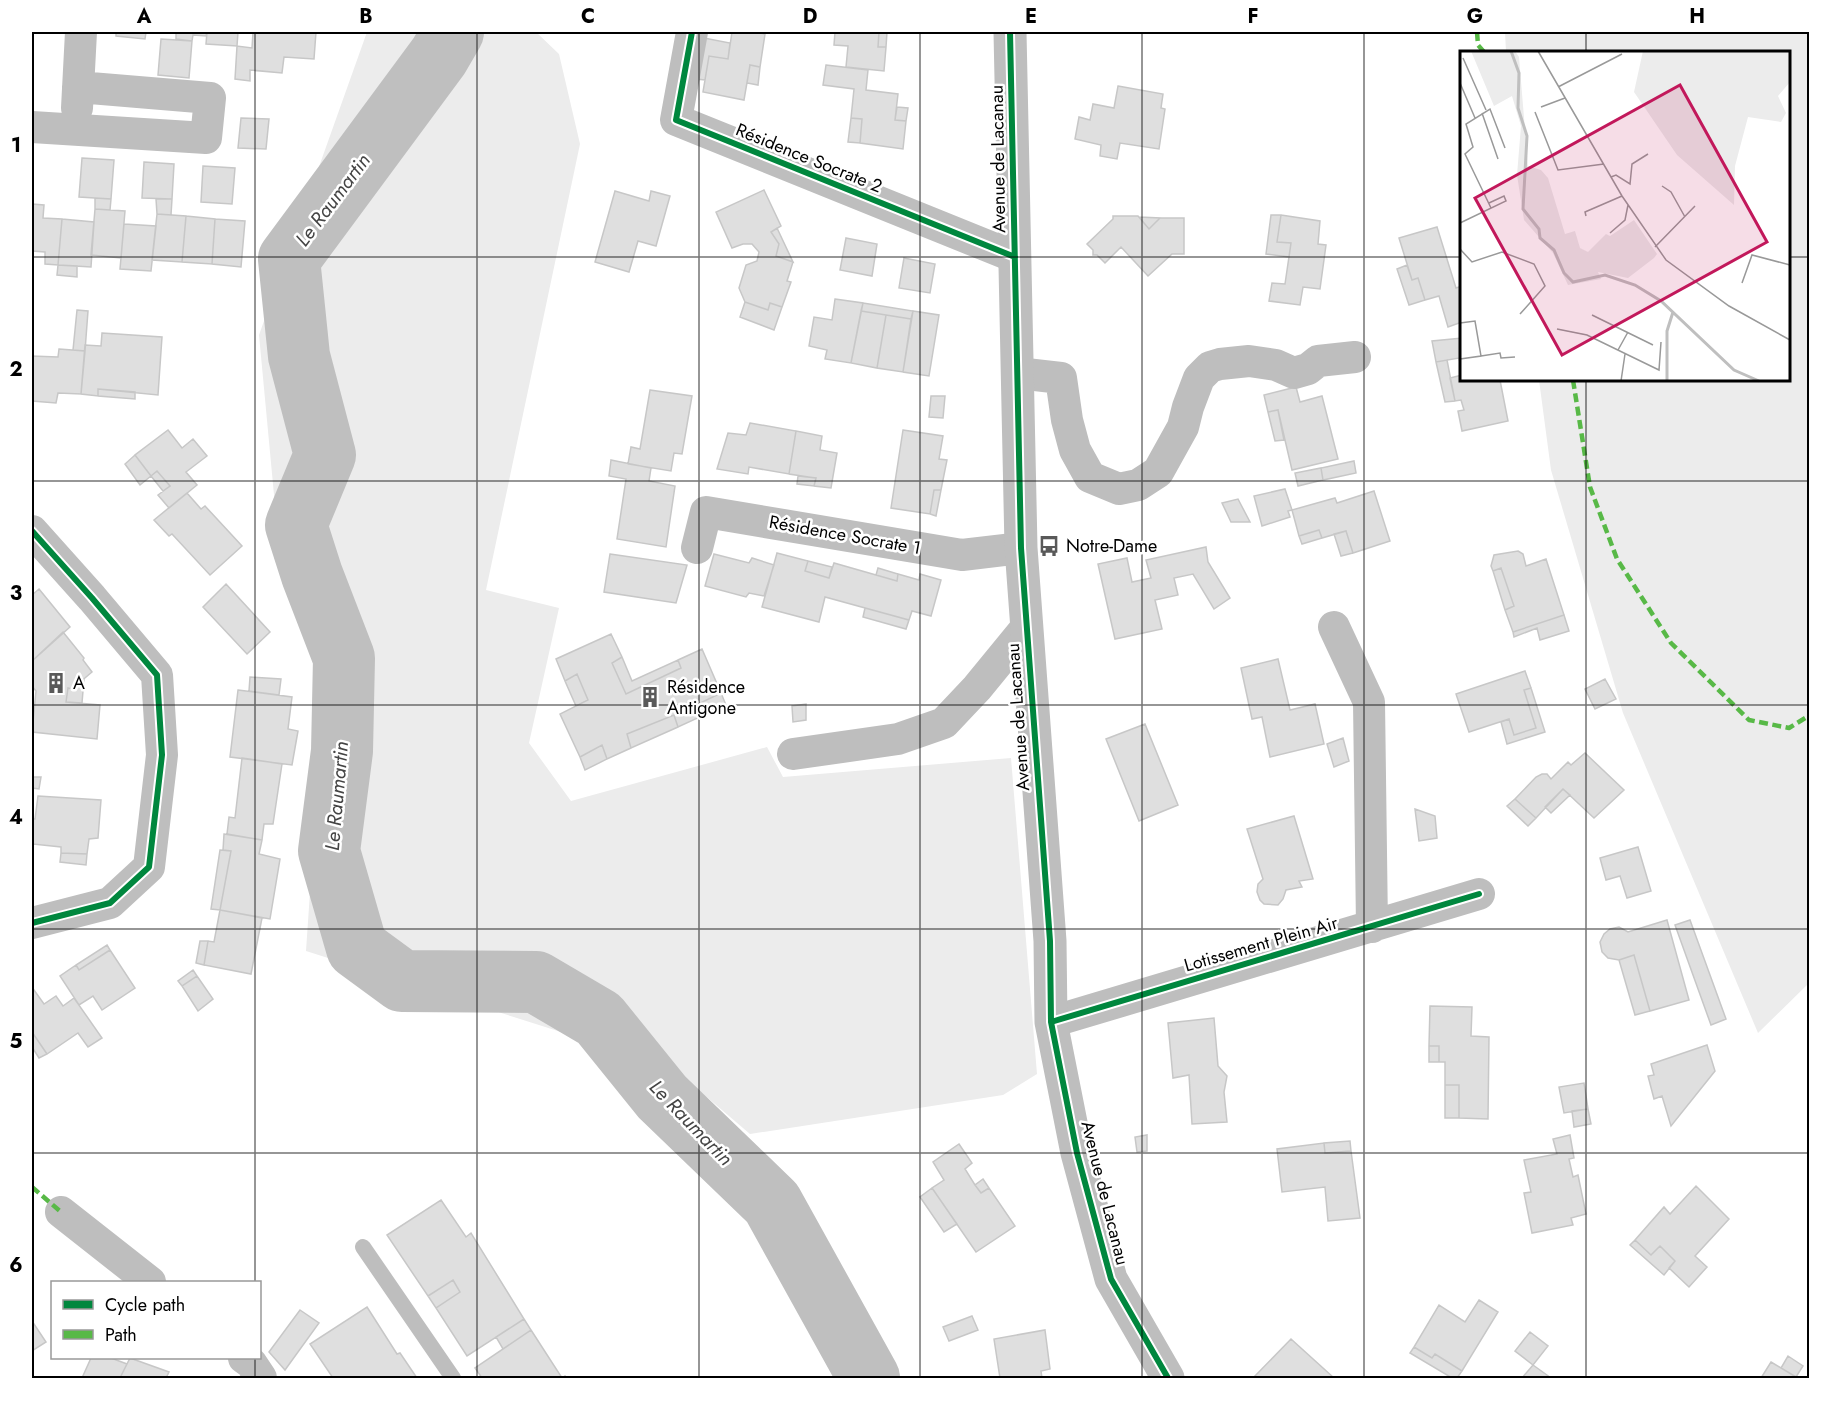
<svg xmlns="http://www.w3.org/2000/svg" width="1841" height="1410" viewBox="0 0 1841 1410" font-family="Jost,sans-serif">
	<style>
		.green { fill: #ececec }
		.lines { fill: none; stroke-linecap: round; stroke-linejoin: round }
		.river { stroke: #bfbfbf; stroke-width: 62 }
		.building { fill: #dfdfdf; stroke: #c7c7c7; stroke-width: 1.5 }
		.service { stroke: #bebebe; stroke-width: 16 }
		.minor { stroke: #bebebe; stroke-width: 32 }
		.tertiary { stroke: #bebebe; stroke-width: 33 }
		.quiet { stroke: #58b947; stroke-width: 4.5; stroke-dasharray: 9 4.5; stroke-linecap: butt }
		.cycleway-casing { stroke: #fff; stroke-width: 10 }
		.cycleway { stroke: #00873e; stroke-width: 6 }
		.grid { fill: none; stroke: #000; stroke-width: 1.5; stroke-opacity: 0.55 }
		.labels { text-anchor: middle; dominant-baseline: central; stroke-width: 5; stroke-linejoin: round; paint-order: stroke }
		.street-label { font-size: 18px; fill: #000; stroke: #fff }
		.poi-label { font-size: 18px; fill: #000; stroke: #fff; text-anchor: start }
		.water-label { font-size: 20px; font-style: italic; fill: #444; stroke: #fff }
		.inset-river { fill: none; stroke: #bfbfbf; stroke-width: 3 }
		.inset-road { fill: none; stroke: #999; stroke-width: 1.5 }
		.view { fill: #c2185b; fill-opacity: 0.15; stroke: #c2185b; stroke-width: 3 }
		.inset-edge { fill: none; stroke: #000; stroke-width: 3 }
		.neatline { fill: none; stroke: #000; stroke-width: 2 }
		.grid-label { font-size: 20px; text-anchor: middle; font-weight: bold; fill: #000 }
	</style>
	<rect width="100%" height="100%" fill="#fff"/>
	<path class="green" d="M367,32H536L559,54L580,144L486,590L559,608L529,743L571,801L767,747L783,777L1011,758L1037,1074L1003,1095L750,1134L563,974L561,1032L306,951L325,672L276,516L259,335Z
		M1505,32H1809L1810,980L1807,985L1758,1033L1623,713L1551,470L1539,380H1788V52H1506Z"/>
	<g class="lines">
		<path class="river" d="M453,32L439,56L289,259L299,356L325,455L296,525L312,575L344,658L342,751L329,851L357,948L402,981L536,982L599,1019L662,1097L772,1203L869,1378"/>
	</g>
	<path class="building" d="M116,32H146L145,39L116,36Z
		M176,32H207L206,36L193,35L192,41L176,39Z
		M207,32H238L237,46L206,44Z
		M253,32H316L314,59L284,57L282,73L250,70V81L235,79L237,46L252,48Z
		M732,32H754L765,34L760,67L750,65L744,100L703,92L709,56L728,59Z
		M835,32H879L878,47H886L884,71L846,67L848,46L834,45Z
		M879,32H887L886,47H878Z
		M704,38L730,43L728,59L709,56L705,80L696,79Z
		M161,39L192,41L189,78L158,75Z
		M750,65L760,67L758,85L747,83Z
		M826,65L868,70L866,90L898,94L895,120L906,121L903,149L860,143L862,119L851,118L854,89L823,85Z
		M1118,86L1163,94L1161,108L1165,109L1159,149L1120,143L1117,159L1100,156L1101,145L1075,139L1079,117L1090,120L1093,104L1114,108Z
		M897,107L908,108L906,121L895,120Z
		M241,118L269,119L266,149L238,148Z
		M851,118L862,119L860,143L848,142Z
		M82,158L114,160L111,199L79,197Z
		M144,162L174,164L172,199L142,198Z
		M203,166L235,168L232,204L201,202Z
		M764,190L781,226L771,232L779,244L776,256L793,262L787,281L791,282L782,307L770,303L768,310L745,302L739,288L746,265L757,261L759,252L752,244H743L732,248L716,212Z
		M615,191L649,201L651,191L670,196L656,246L638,241L629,272L595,262Z
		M95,198L111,199L110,210L95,209Z
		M156,199H172L171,215L157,214Z
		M32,204L44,205L43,218L62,219L58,265L45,264V252L32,251Z
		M95,209L125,211L121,258L91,255Z
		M157,214L186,216L182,262L152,260Z
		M1271,215H1281L1277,242L1291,243L1289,257L1266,254Z
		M1281,215L1320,221L1318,244L1326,245L1320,289L1303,287L1300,305L1269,301L1272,283L1285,284L1291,243L1277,242Z
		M186,216L215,219L212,264L182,262Z
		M1113,216H1138L1149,229L1160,218H1184V254H1172L1148,276L1121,247L1105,263L1097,255H1093V250L1087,244L1113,219Z
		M1139,217L1160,218L1149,229Z
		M62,219L94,222L91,267L58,265Z
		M215,219L245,221L241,267L212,264Z
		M124,224L156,226L151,271L120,269Z
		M1437,227L1456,288L1462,286V322L1448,327L1439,296L1425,300L1418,278L1412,280L1399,238Z
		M777,228L793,262L776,256L779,244L771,232Z
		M846,238L877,244L872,276L840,270Z
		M904,258L935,264L930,293L899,288Z
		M58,265L77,266V277L57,275Z
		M1407,265L1412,280L1418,278L1425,300L1409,305L1397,269Z
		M835,299L863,303L851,363L825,359L827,350L809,346L814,317L832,320Z
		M745,302L768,310L770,303L782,307L774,330L740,317Z
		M863,303L913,311L911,319L861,311Z
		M77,310L88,311L85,351L73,350Z
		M861,311L886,315L877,368L851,363Z
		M913,311L939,315L929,376L903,372Z
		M886,315L911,319L903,372L877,368Z
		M102,333L162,337L158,395L98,389V396L81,394L85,345L101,346Z
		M1462,338V371L1459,358L1436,362L1432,341Z
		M59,349L85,351L81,394L58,393L56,403L32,401V356L58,357Z
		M1447,360L1455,401L1445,402L1436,362Z
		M1462,375V380H1500L1508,421L1462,431L1458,411L1464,410L1461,400L1455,401L1450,378Z
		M1296,387L1300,402L1322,396L1338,459L1292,470L1278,410L1268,412L1264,395Z
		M98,389L135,392V399L98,396Z
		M650,390L692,396L682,454L674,453L671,471L628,464L631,447L640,449Z
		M931,396H945L943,418L929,417Z
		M1278,410L1284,440L1275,441L1268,412Z
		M750,423L796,431L789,474L749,467L748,474L717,469L728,433L746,435Z
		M168,430L182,448L193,439L207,456L186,472L197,485L169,508L158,495L170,486L157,471L151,476L135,455Z
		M903,430L943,436L939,459L947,460L941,490H934L930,514L891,508Z
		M796,431L822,436L820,450L837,453L831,488L814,486L816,478L789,474Z
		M135,455L151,476L140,485L125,464Z
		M611,460L651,468L649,481L675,486L666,547L617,539L626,479L609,476Z
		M1354,461L1356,473L1323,480L1321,468Z
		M1321,468L1323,480L1298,486L1295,473Z
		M157,471L170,486L163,491L151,476Z
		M798,476L816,478L814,486L797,484Z
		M1285,489L1292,510L1288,511L1290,517L1262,526L1254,496Z
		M934,490H941L936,516L930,514Z
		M1374,491L1390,541L1353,553L1346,531L1322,538L1319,530L1299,536L1292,510L1335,498L1337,503Z
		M187,493L201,509L205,506L242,546L210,575L172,534L169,536L154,520Z
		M1238,499L1250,522H1231L1222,503Z
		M1319,530L1322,538L1302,544L1299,536Z
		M1346,531L1353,553L1341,556L1334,534Z
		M1206,547L1208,562L1230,598L1214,609L1193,574L1174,578L1178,595L1155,600L1162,629L1115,639L1098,564L1127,558L1132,582L1151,578L1146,560Z
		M1518,551L1523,554L1526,566L1546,559L1564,615L1513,632L1505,610L1514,606L1501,568L1493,571L1491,566L1494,555Z
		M777,553L808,561L805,571L829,578L834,563L897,581L898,574L919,580L920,574L941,580L931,616L912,611L909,620L825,597L819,622L762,607Z
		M610,554L687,565L676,603L604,592Z
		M714,554L749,563L752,558L774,565L764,596L749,593L746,597L705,586Z
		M808,561L832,567L829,578L805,571Z
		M878,568L898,574L897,581L876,575Z
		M1501,568L1514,606L1505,610L1493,571Z
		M226,584L270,632L247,654L203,607Z
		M39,589L70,627L32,661V595Z
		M865,608L909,620L906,629L863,617Z
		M1564,615L1569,631L1540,640L1537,628L1514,637L1513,632Z
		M63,632L84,658L83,660L92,672L72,689L68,688L66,702L100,705L97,739L32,732L36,691L32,686V661Z
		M611,634L622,657L612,663L626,694L681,668L678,660L702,649L721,693L696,705L702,716L678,727L674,715L627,734L631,748L607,759L602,745L580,757L560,714L588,700L577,674L565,681L556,659Z
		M622,657L632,681L678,660L681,668L626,694L612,663Z
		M1278,659L1290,710L1315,704L1324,744L1270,757L1262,717L1252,719L1241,668Z
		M1525,671L1531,688L1524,690L1536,728L1514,735L1509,719L1469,732L1456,694Z
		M577,674L588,700L576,706L565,681Z
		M250,677L281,679L279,695L249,691Z
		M84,679L82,703L66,702L68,688L72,689Z
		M1605,679L1616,699L1595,709L1585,689Z
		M1531,688L1545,732L1507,744L1501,722L1509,719L1514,735L1536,728L1524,690Z
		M238,690L292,697L288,729L298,731L292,765L230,757Z
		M721,693L726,705L702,716L696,705Z
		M806,704V720L793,722L792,706Z
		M674,715L678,727L631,748L627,734Z
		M1145,724L1178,805L1139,821L1106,739Z
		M1343,738L1349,761L1334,767L1327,744Z
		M602,745L607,759L585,770L580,757Z
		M1585,753L1624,790L1594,818L1563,789L1536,818L1515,799L1536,777L1542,774H1547L1551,779L1568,762L1571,765Z
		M242,758L282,764L273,824H264L262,840L227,834L229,817L235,818Z
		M32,777H41L39,789L32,788Z
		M1563,789L1570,795L1551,813L1545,807Z
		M38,796L101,800L98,838L89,839L87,854L61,853V847L33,844L32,852V819H35Z
		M1515,799L1536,818L1528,826L1507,806Z
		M1415,809L1435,816L1437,838L1419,841Z
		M1294,816L1313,879L1299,881L1302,887L1286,890L1283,899L1278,905L1264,904L1260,900L1257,892L1258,884L1263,879L1247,829Z
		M224,834L262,840L259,854L280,859L270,919L220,910L231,851L223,850Z
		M1638,847L1651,891L1627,898L1620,876L1606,880L1600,858Z
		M220,850L231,851L220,910L211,909Z
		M61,853L87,854L86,865L60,862Z
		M220,910L262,918L251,974L204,965L208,941L214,942Z
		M1667,920L1689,1000L1650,1011L1634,955L1619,960L1608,958L1602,952L1600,942L1604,934L1610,929L1619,927L1628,932Z
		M1690,920L1726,1019L1711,1025L1675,925Z
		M200,941H208L204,965L196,963Z
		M107,945L110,950L79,970L76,965Z
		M110,950L135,988L102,1010L93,996L79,1005L60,976L76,965L79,970Z
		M1634,955L1650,1011L1635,1015L1619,960Z
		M193,970L197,976L182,986L178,981Z
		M197,976L213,999L198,1011L182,986Z
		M34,990L44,1004L56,996L63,1006L74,998L102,1038L88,1047L78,1033L47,1054L32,1032V992Z
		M1430,1006L1472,1007L1471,1036L1489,1037L1488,1119L1459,1118V1085H1445V1062H1439V1046H1429Z
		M1214,1018L1218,1066L1227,1076L1224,1092L1227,1122L1192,1124L1189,1075L1173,1078L1168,1023Z
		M32,1032L47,1054L39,1058L32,1047Z
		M1707,1045L1715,1071L1671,1126L1662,1096L1654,1099L1648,1076L1654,1075L1651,1064Z
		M1429,1046H1439V1062H1429Z
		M1584,1083L1588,1109L1564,1113L1559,1087Z
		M1445,1085H1459V1118H1445Z
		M1588,1109L1591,1124L1574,1127L1572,1111Z
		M1147,1135V1151L1137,1152L1135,1137Z
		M1570,1135L1574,1158L1569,1159L1573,1177L1578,1175L1586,1214L1571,1218L1573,1225L1532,1233L1524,1193L1531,1192L1524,1160L1557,1154L1553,1139Z
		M1350,1141L1351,1151L1325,1153L1324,1143Z
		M1324,1143L1325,1153L1351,1151L1360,1218L1328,1221L1325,1187L1282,1192L1277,1149Z
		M959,1144L972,1163L965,1169L975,1185L981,1193L989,1188L1015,1226L976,1252L932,1188L944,1180L933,1162Z
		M983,1179L989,1188L981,1193L975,1185Z
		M1696,1186L1729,1219L1695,1256L1707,1267L1689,1287L1669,1268L1675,1261L1660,1246L1651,1255L1635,1240L1664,1207L1670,1214Z
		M932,1188L957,1224L944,1232L920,1197Z
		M441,1200L466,1237L471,1233L524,1319L467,1356L436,1308L460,1292L453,1280L428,1296L387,1235Z
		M1635,1240L1651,1255L1660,1246L1675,1261L1664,1275L1630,1245Z
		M453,1280L460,1292L436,1308L428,1296Z
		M1479,1300L1498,1312L1462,1371L1435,1354L1432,1358L1414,1347L1439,1305L1465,1322Z
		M367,1307L397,1354L400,1353L417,1378H333L310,1344Z
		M300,1310L319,1323L285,1370L269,1352Z
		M972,1316L978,1330L949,1341L943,1327Z
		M524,1319L531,1330L503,1349L496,1337Z
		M32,1321L46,1342L32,1351Z
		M531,1330L562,1378L565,1376L567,1378H482L475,1368Z
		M1045,1330L1050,1369L1041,1371L1042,1378H1000L994,1339Z
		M1530,1332L1548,1346L1533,1365L1515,1351Z
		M1291,1339L1334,1378H1253Z
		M1414,1347L1432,1358L1435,1354L1462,1371L1457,1378H1452L1410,1353Z
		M1788,1356L1803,1366L1796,1377L1781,1368Z
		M91,1358H111L127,1364L120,1378H82Z
		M130,1358L169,1372L166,1378H120Z
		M1771,1362L1796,1377L1761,1378Z
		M1533,1365L1551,1378H1522Z"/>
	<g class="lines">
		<path class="service" d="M363,1247L453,1378"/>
		<path class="minor" d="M692,32L676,120L1015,257
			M77,108L81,32
			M32,127L206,138L210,98L78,87
			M1017,373L1061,378L1067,420L1075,450L1090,477L1119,489L1138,485L1158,472L1183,427L1188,407L1199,378L1210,367L1220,364L1249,361L1276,365L1294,373L1308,369L1318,361L1355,357
			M32,531L92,598L157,675L162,755L149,867L110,903L32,923
			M697,548L706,512L962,555L1021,548
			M1334,627L1369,702L1372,927
			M793,754L898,739L944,723L977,688L1027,627
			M1051,1022L1479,894
			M61,1212L150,1282
			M244,1358L251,1363L261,1378"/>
		<path class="tertiary" d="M1010,32L1021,548L1050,941L1051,1022L1077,1153L1111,1279L1168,1378"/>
		<path class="quiet" d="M1477,32L1478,45L1484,52
			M1573,380L1590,487L1617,559L1671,643L1749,720L1789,728L1810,715
			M32,1187L61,1212"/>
		<defs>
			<path id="cycleway" d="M692,32L676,120L1015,257
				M1010,32L1021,548L1050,941L1051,1022L1077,1153L1111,1279L1168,1378
				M32,531L92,598L157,675L162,755L149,867L110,903L32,923
				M1051,1022L1479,894"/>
		</defs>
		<use href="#cycleway" class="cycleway-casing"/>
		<use href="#cycleway" class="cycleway"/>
	</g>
	<path class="grid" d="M255,32V1282M477,32V1378M699,32V1378M920,32V1378M1142,32V1378M1364,32V1378M1586,32V52M32,257H1462M1788,257H1810M1586,380V1378M32,481H1810M32,705H1810M32,929H1810M32,1153H1810M255,1358V1378"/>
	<defs>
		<symbol id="bus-bare" viewBox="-9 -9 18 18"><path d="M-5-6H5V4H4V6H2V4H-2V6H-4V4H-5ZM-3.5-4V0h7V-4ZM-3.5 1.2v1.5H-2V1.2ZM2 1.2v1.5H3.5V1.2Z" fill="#595959" stroke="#fff" stroke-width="2.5" paint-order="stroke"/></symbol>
		<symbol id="building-bare" viewBox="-9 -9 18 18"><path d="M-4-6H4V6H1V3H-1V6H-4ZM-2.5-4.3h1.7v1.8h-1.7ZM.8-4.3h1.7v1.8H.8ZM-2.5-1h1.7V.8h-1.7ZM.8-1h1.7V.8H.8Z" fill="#595959" stroke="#fff" stroke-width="2.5" paint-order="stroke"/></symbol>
	</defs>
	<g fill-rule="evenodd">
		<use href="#bus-bare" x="1034" y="531" width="30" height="30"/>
		<use href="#building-bare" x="41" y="668" width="30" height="30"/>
		<use href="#building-bare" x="635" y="682" width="30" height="30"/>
	</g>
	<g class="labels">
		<g class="street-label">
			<text transform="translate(809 158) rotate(22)">Résidence Socrate 2</text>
			<text transform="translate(998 159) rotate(-91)">Avenue de Lacanau</text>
			<text transform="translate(845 535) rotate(10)">Résidence Socrate 1</text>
			<text transform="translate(1018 717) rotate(-94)">Avenue de Lacanau</text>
			<text transform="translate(1261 944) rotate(-16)">Lotissement Plein Air</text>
			<text transform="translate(1105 1193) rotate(76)">Avenue de Lacanau</text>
		</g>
		<g class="poi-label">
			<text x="1066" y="546">Notre-Dame</text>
			<text x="73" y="683">A</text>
			<text x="667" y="687">Résidence<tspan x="667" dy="21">Antigone</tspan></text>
		</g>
		<g class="water-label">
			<text transform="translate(333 200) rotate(-53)">Le Raumartin</text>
			<text transform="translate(337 796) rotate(-85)">Le Raumartin</text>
			<text transform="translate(691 1123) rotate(46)">Le Raumartin</text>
		</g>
	</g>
	<g transform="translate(1460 51)">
		<rect width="330" height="330" fill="#fff"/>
		<path d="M11,0H55L59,6L68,115L81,119L88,127L105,183L115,180L120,197L128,201L146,183L150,185L174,169L197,203L194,207L168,227L138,221L141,228L108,234L93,202L64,169L57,124L61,75L52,45L34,55ZM183,0H330V31L318,45L326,62L321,71L288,66L275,115L274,154L217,104L174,41Z" fill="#ececec"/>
		<path class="inset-river" d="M51,0L59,22L58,57L67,85L63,158L79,178L80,187L94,199L104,222L113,231L145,224L175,234L201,250L274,319L299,330M207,330V280L213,261"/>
		<path class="inset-road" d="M78,0L162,145L206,209L269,255L330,289M3,7L26,59M0,32L15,67M98,36L162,3M81,56L105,47M75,61L98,119L144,113M22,62L38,108M151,126L156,124L170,133L172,113L188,103M202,135L211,141L225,166M31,157L5,103L13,96L6,73L30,58L45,97M126,165L125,161L162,145M0,172L46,150L44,145L29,152M150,182L165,169L168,154M195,196L235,155M0,198L12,211L42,201L74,213L85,235L60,263M282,232L292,204L330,214M132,264L193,294M0,272L15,270L21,305L0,308M97,278L127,284L199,319L201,291M158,299L168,281M21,305L40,302L41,307L55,306M161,330L165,303"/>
		<path class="view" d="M220,34L307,191L102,304L15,147Z"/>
		<rect width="330" height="330" class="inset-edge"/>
	</g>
	<rect width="1841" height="1410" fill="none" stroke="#ffffff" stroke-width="66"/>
	<rect x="51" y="1281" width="210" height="78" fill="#ffffff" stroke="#999999" stroke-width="1.5"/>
	<rect x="63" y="1300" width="30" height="9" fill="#00873e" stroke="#999999" stroke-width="1.5"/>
	<text x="105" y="1311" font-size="18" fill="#000000">Cycle path</text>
	<rect x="63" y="1330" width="30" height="9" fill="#58b947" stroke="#999999" stroke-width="1.5"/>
	<text x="105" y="1341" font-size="18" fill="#000000">Path</text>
	<rect x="33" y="33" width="1775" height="1344" class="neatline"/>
	<g class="grid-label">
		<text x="144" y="23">A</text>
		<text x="366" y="23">B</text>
		<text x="588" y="23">C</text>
		<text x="810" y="23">D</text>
		<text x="1031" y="23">E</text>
		<text x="1253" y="23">F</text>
		<text x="1475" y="23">G</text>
		<text x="1697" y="23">H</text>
		<text x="16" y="152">1</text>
		<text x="16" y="376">2</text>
		<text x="16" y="600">3</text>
		<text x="16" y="824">4</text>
		<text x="16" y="1048">5</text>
		<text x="16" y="1272">6</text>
	</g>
</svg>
